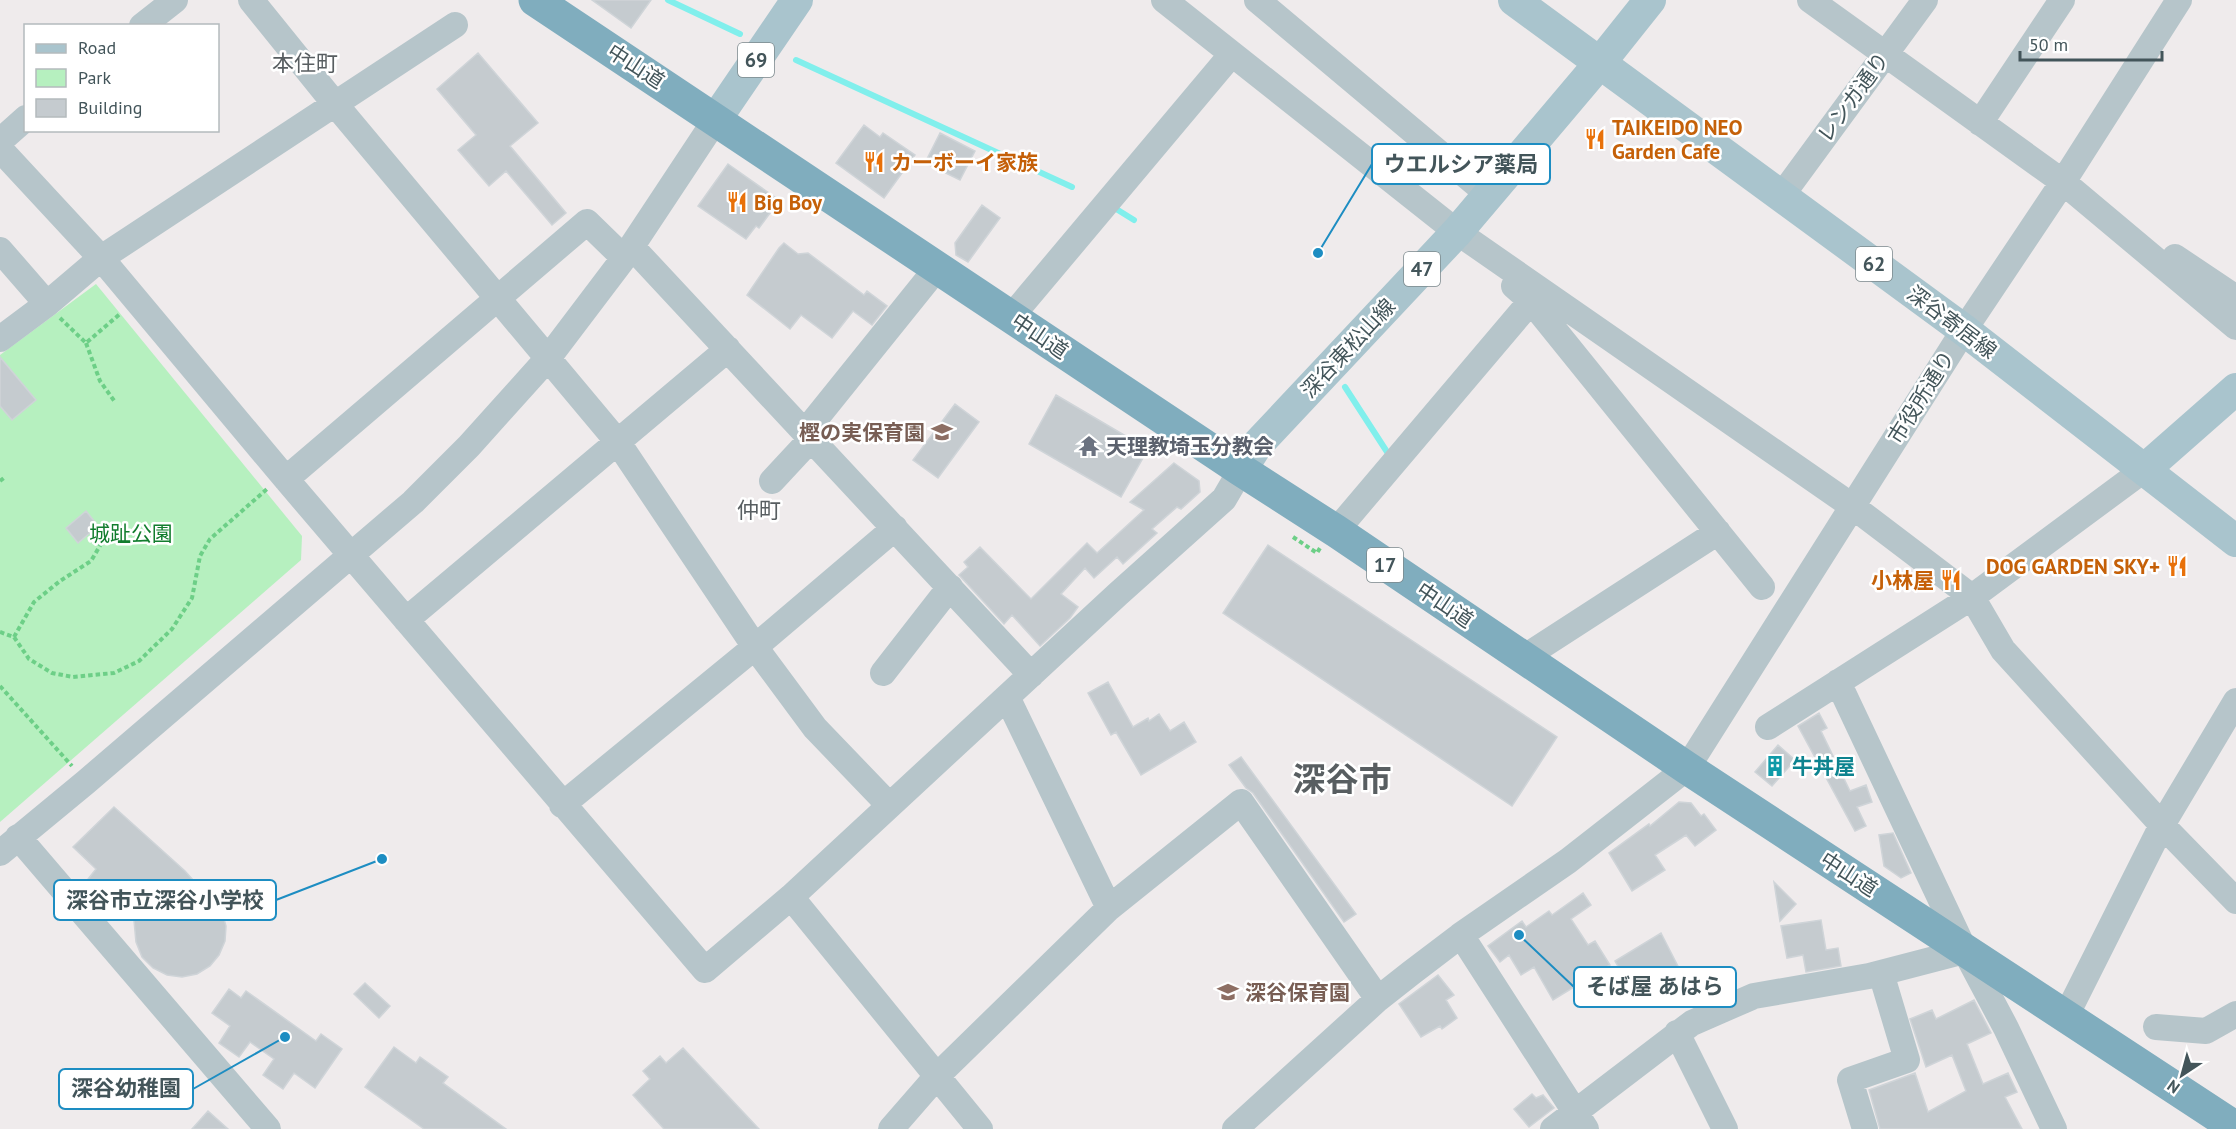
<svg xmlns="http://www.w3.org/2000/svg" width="2236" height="1129" viewBox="0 0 2236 1129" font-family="'PT Sans','Noto Sans JP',sans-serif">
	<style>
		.green { fill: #b6f0bf }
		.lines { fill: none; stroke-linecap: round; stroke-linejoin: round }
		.stream { stroke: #81efec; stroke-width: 6 }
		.building { fill: #c5cbcf; stroke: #cfd4d8; stroke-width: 1.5 }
		.path { stroke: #6dcf87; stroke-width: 4; stroke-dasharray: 4.5 3; stroke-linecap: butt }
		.minor { stroke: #b6c5ca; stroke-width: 26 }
		.major { stroke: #a9c4cd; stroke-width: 32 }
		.highway { stroke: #80adbe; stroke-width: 33 }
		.labels { text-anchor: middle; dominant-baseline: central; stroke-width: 5; stroke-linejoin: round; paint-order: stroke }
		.shield { fill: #fff; stroke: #7b888c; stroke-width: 1.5 }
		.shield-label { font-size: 20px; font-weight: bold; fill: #43555a }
		.street-label { font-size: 21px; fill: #43555a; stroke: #fff }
		.food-label { font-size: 21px; font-weight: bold; fill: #c56008; stroke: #fff; text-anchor: start }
		.education-label { font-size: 21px; font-weight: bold; fill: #785e54; stroke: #fff; text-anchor: end }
		.worship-label { font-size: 21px; font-weight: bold; fill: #5b616d; stroke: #fff; text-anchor: start }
		.park-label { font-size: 21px; fill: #127d2e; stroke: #fff }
		.culture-label { font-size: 21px; font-weight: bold; fill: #0d838f; stroke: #fff; text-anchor: start }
		.neighbourhood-label { font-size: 22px; fill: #585e61; stroke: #fff }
		.town-label { font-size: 33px; font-weight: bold; fill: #585e61; stroke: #fff }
		.leader { fill: none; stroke: #1d8dc2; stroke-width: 2 }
		.callout-dot { fill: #1d8dc2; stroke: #fff; stroke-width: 2 }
		.callout { fill: #fff; stroke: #1d8dc2; stroke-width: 2 }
		.callout-label { font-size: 22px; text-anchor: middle; font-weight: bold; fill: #43555a }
	</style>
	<rect width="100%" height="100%" fill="#efebec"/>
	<path class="green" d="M96,284L302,536L301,560L0,822V355Z"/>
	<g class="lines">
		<path class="stream" d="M668,0L740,34
			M796,60L1072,187
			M1113,207L1134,220
			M1345,387L1389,455"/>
	</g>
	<path class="building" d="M592,0H651L631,28Z
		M478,53L538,123L510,146L566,213L552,225L506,171L489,186L458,150L476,135L437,89Z
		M864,125L880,137L883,133L915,155L884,198L836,163Z
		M940,133L975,151L960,180L925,163Z
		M728,164L776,198L767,210L770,213L759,228L756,226L746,239L698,206Z
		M982,205L1000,218L968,262L956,255L955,243Z
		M784,243L798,254L808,253L864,295L867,291L887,306L872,325L853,311L832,338L801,315L790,329L747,295L779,248Z
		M0,357L36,400L12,420L0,406Z
		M1056,395L1148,449L1121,497L1029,444Z
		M955,404L979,422L938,478L913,460Z
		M1174,463L1199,481L1200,492L1181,509L1177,507L1152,529L1157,533L1123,564L1117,557L1094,578L1085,568L1061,594L1078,607L1070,618L1040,646L1012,615L1004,624L959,575L968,567L964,562L980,547L1031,599L1087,543L1097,553L1144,510L1130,502Z
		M86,511L98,526L78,543L66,528Z
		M1268,545L1557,737L1512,806L1223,613Z
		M1108,682L1133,727L1148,718L1149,721L1159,714L1170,731L1184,722L1196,742L1141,775L1116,732L1111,735L1088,693Z
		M1819,713L1827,728L1821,731L1850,791L1866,785L1872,802L1857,807L1866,826L1855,831L1798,726Z
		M1778,745L1795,760L1772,786L1755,772Z
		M1241,757L1356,914L1344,922L1253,793L1246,788L1229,765Z
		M1679,802L1691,803L1701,816L1704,814L1716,830L1695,846L1686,835L1655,855L1665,870L1632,891L1609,853L1649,824L1650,826Z
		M114,807L185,871L202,890L214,900L222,912L226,926L225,941L219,955L210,966L197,974L182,977L167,975L153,968L142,957L136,942L132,899L109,920L81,888L96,869L73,847Z
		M1893,833L1911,873L1901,878L1884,866L1879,835Z
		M1774,882L1796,904L1780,921Z
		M1583,893L1591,905L1571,919L1588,945L1595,941L1610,965L1553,1000L1534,967L1521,975L1509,955L1500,962L1488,946L1522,921L1526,927L1549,911L1552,915Z
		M1821,920L1826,950L1838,948L1841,966L1806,972L1803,955L1787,958L1781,926Z
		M1661,933L1685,980L1640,1006L1615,961Z
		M1438,975L1454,995L1446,1000L1457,1018L1442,1029L1440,1026L1421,1037L1399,1004Z
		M365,983L390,1006L379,1018L354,994Z
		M229,989L241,998L246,991L316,1041L321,1034L342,1049L315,1088L294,1073L283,1089L263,1075L274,1059L250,1042L239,1057L219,1043L230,1026L212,1013Z
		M1974,1000L1991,1033L1967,1044L1983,1084L2008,1073L2017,1092L2005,1097L2022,1129H1880L1869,1090L1915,1073L1928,1112L1966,1091L1952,1055L1926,1067L1910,1019L1932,1010L1936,1019Z
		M394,1047L416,1063L420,1057L448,1077L443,1083L506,1129H424L365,1087Z
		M683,1048L759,1129H664L633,1095L650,1079L643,1071L660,1056L666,1063Z
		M1532,1094L1536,1098L1543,1095L1554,1108L1529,1127L1514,1109Z
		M208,1111L228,1129H192Z"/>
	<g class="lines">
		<path class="path" d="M60,318L86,343L121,313
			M86,343L100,381L115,402
			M0,481L5,477
			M1293,537L1317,553L1320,548
			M0,632L14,637L29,659L52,673L73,677L114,673L139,661L172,629L192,598L200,556L210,539L267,489
			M14,637L34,602L60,581L91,561L101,544L104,525
			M0,686L72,766"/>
		<path class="minor" d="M251,0L335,104L617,441L755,647L815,728L889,805
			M1164,0L1457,232L1852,506L1972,597L2003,650L2162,825L2236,901
			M1257,0L1488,194
			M1810,0L2063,182L2236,327
			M142,26L175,0
			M1980,123L2062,0
			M0,141L26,118
			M0,149L101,258L286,479L705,970L791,897L1118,594L1224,499L1241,470
			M1782,195L1925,0
			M632,247L1031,675
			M0,250L47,304
			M2175,257L2236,298
			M1514,286L1531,301L1762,587
			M1011,317L1231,55
			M0,339L47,304L101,258L455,25
			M805,432L937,268
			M286,479L587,222L624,258
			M772,481L811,439
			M1336,531L1531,301
			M406,620L728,349
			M1523,658L1718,532
			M883,673L950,587
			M1838,682L1965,951L2006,1028L2054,1129
			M1007,697L1109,908
			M1768,727L1972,597L2145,469
			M562,805L755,647L895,528
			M18,837L268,1129
			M0,853L86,782L413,502L469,446L549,357L624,258L716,119
			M791,897L980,1129
			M1461,935L1586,1129
			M2066,1016L2162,825L2236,701
			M2156,1027L2206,1031L2236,1014
			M1677,1033L1725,1129
			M891,1129L938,1075L1109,908L1241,802L1378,999
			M1235,1129L1378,999L1411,973L1461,935L1568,861L1687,768L1964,330L2063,182L2179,0
			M1553,1129L1692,1023L1754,996L1869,976L1965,951
			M1865,1129L1850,1080L1907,1060L1881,973"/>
		<path class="major" d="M1514,0L1964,330L2236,541
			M716,119L797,0
			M2145,469L2236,389
			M1241,470L1257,445L1457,232L1599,64L1650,0"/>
		<path class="highway" d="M535,0L1241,470L1336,531L1687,768L2236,1128"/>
	</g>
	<defs>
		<symbol id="restaurant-bare" viewBox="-9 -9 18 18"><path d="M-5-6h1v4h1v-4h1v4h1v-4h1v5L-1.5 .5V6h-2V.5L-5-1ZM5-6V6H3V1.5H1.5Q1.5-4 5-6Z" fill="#e8710a" stroke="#fff" stroke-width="2.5" paint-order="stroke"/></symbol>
		<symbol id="school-bare" viewBox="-9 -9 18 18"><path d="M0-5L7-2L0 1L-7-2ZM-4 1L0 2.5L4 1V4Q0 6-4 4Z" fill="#8d6e63" stroke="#fff" stroke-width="2.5" paint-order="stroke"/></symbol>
		<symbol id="temple-bare" viewBox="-9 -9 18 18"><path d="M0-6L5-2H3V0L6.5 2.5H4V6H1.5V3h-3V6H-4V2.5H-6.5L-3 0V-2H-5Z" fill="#6b7280" stroke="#fff" stroke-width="2.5" paint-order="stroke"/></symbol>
		<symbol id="building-bare" viewBox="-9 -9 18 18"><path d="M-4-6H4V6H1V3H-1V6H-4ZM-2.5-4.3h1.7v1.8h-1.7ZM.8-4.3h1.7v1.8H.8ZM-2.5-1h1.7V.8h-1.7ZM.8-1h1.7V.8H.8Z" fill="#0f9aa8" stroke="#fff" stroke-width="2.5" paint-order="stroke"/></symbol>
	</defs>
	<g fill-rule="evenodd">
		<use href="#restaurant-bare" x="1580" y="124" width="30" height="30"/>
		<use href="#restaurant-bare" x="859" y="147" width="30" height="30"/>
		<use href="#restaurant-bare" x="722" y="187" width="30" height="30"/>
		<use href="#school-bare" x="927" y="417" width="30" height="30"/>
		<use href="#temple-bare" x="1074" y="431" width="30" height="30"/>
		<use href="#restaurant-bare" x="2162" y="551" width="30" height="30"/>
		<use href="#restaurant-bare" x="1936" y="565" width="30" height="30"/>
		<use href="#building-bare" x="1760" y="751" width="30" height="30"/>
		<use href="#school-bare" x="1213" y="977" width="30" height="30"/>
	</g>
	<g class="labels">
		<g class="shield">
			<rect x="738" y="43" width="36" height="34" rx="4.5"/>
			<rect x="1856" y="247" width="36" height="34" rx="4.5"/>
			<rect x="1404" y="252" width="36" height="34" rx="4.5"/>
			<rect x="1367" y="548" width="36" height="34" rx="4.5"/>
		</g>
		<g class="shield-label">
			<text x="756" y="60">69</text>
			<text x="1874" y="264">62</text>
			<text x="1422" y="269">47</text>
			<text x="1385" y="565">17</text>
		</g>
		<g class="street-label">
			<text transform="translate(636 66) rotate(33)">中山道</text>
			<text transform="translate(1853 97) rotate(-54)">レンガ通り</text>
			<text transform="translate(1952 322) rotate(37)">深谷寄居線</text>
			<text transform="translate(1040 336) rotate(34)">中山道</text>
			<text transform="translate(1348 348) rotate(-47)">深谷東松山線</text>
			<text transform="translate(1921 397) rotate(-58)">市役所通り</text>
			<text transform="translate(1445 605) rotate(34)">中山道</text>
			<text transform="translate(1849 874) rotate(33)">中山道</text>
		</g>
		<g class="food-label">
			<text x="1612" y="127">TAIKEIDO NEO<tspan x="1612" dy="24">Garden Cafe</tspan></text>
			<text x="891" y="162">カーボーイ家族</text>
			<text x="754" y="202">Big Boy</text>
			<text x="2160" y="566" text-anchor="end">DOG GARDEN SKY+</text>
			<text x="1934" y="580" text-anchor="end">小林屋</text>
		</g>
		<g class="education-label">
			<text x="925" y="432">樫の実保育園</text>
			<text x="1245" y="992" text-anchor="start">深谷保育園</text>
		</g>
		<g class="worship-label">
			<text x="1106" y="446">天理教埼玉分教会</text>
		</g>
		<g class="park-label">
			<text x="131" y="533">城趾公園</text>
		</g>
		<g class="culture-label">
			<text x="1792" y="766">牛丼屋</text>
		</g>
		<g class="neighbourhood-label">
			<text x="305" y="63">本住町</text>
			<text x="759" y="510">仲町</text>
		</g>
		<g class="town-label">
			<text x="1342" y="778">深谷市</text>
		</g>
	</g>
	<path class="leader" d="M1318 253L1372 164M382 859L276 900M1519 935L1574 987M285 1037L193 1089"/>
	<g class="callout-dot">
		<circle cx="1318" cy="253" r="6"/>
		<circle cx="382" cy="859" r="6"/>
		<circle cx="1519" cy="935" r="6"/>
		<circle cx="285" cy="1037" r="6"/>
	</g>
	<g class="callout">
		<rect x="1372" y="144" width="178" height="40" rx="6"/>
		<rect x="54" y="880" width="222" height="40" rx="6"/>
		<rect x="1574" y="967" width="162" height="40" rx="6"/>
		<rect x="59" y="1069" width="134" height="40" rx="6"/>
	</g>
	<g class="callout-label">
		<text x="1461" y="172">ウエルシア薬局</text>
		<text x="165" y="908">深谷市立深谷小学校</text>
		<text x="1655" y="994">そば屋 あはら</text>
		<text x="126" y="1096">深谷幼稚園</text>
	</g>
	<rect x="24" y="24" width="195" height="108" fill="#ffffff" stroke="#b4bbbd" stroke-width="1.5"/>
	<rect x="36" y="44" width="30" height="9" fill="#a9c4cd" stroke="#b4bbbd" stroke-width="1.5"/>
	<text x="78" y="54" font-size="18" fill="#43555a">Road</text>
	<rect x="36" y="69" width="30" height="18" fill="#b6f0bf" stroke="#b4bbbd" stroke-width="1.5"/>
	<text x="78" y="84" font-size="18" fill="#43555a">Park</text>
	<rect x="36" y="99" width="30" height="18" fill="#c5cbcf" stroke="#b4bbbd" stroke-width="1.5"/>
	<text x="78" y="114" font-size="18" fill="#43555a">Building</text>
	<g transform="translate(2182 1075) rotate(216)" stroke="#ffffff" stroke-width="4.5" paint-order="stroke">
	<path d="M0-4.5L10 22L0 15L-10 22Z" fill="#43555a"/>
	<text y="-9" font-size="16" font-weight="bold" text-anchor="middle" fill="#43555a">N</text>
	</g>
	<path d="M2020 51v9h142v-9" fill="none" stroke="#43555a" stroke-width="3"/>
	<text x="2029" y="51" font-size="18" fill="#43555a" stroke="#ffffff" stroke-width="4.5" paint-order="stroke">50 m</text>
</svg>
